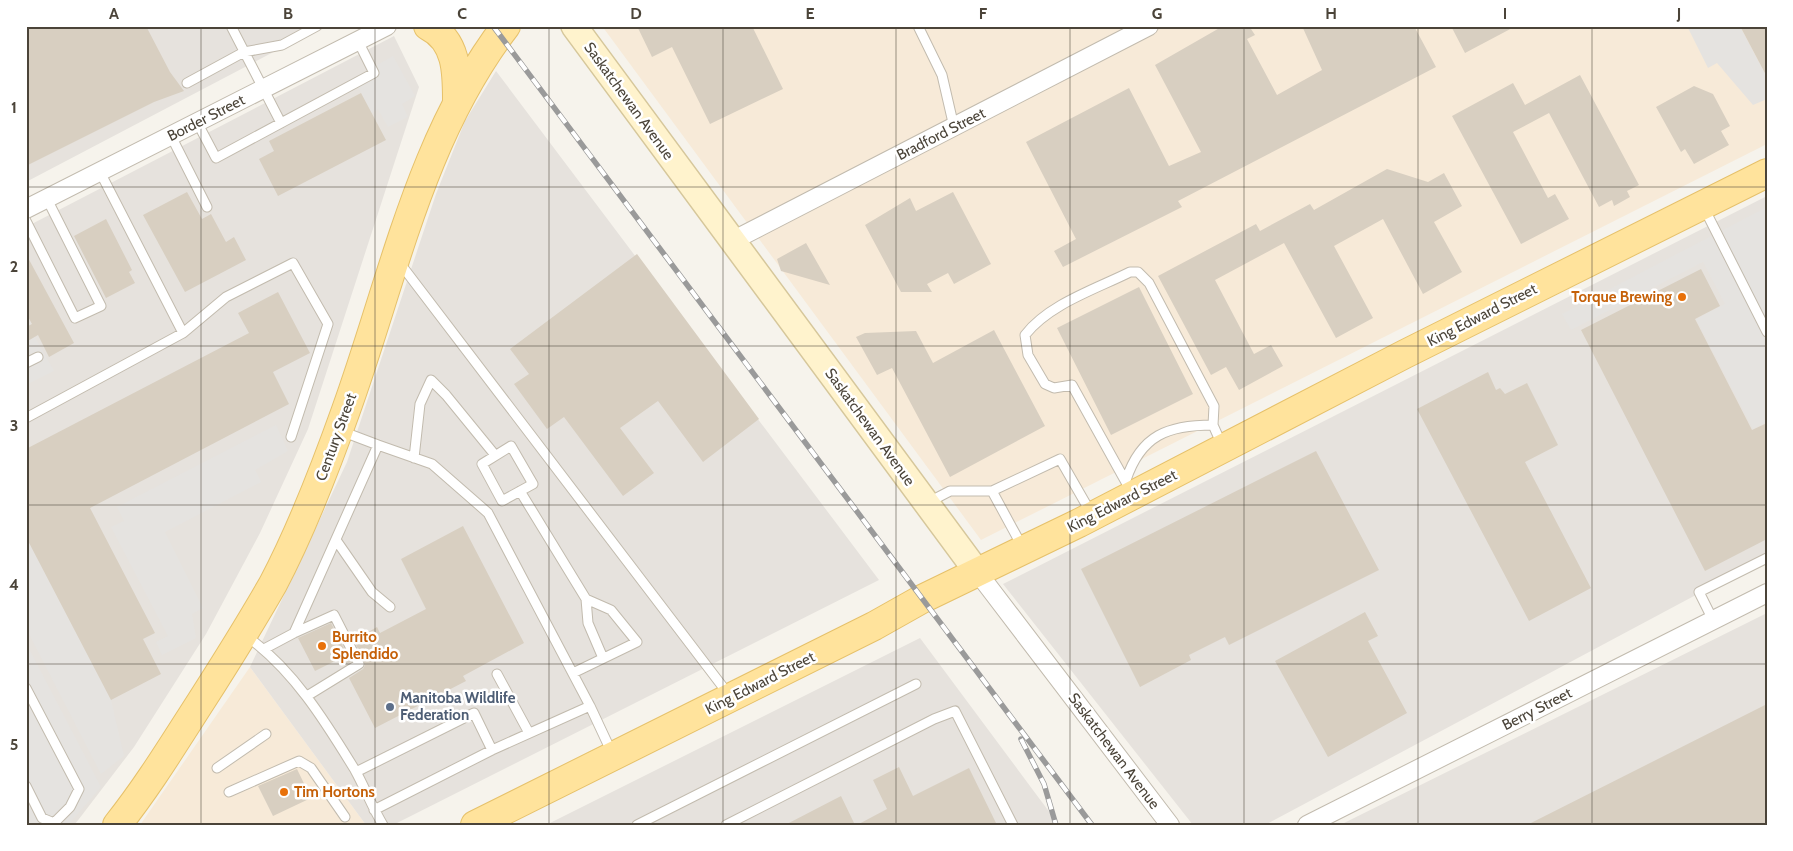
<svg xmlns="http://www.w3.org/2000/svg" width="1793" height="851" viewBox="0 0 1793 851" font-family="Cabin,sans-serif">
	<style>
		.commercial { fill: #f7ead8 }
		.industrial { fill: #e6e2dd }
		.parking { fill: #e5e3e0 }
		.building { fill: #d8cfc1 }
		.lines { fill: none; stroke-linecap: round; stroke-linejoin: round }
		.lane-casing { stroke: #c2bbae; stroke-width: 11 }
		.street-casing { stroke: #c2bbae; stroke-width: 20 }
		.secondary-casing { stroke: #d6c79b; stroke-width: 28 }
		.primary-casing { stroke: #e6c16a; stroke-width: 30 }
		.lane { stroke: #fff; stroke-width: 9 }
		.street { stroke: #fff; stroke-width: 18 }
		.secondary { stroke: #fff3cd; stroke-width: 25 }
		.primary { stroke: #ffe39c; stroke-width: 28 }
		.rail-casing { stroke: #9a9a9a; stroke-width: 5.5 }
		.rail { stroke: #fff; stroke-width: 4; stroke-dasharray: 11; stroke-linecap: butt }
		.grid { fill: none; stroke: #4b4439; stroke-width: 1; stroke-opacity: 0.55 }
		.food-dot { fill: #e8710a; stroke: #fff; stroke-width: 2 }
		.service-dot { fill: #5c6f8a; stroke: #fff; stroke-width: 2 }
		.labels { text-anchor: middle; dominant-baseline: central; stroke-width: 5; stroke-linejoin: round; paint-order: stroke }
		.street-label { font-size: 15px; fill: #4b4439; stroke: #fff }
		.food-label { font-size: 15px; font-weight: bold; fill: #c56008; stroke: #fff; text-anchor: start }
		.service-label { font-size: 15px; font-weight: bold; fill: #4e5e75; stroke: #fff; text-anchor: start }
		.neatline { fill: none; stroke: #4b4439; stroke-width: 2 }
		.grid-label { font-size: 16px; text-anchor: middle; font-weight: bold; fill: #4b4439 }
	</style>
	<rect width="100%" height="100%" fill="#f6f3ec"/>
	<path class="commercial" d="M602,26H1767V144L981,540Z
		M250,667L366,825H140Z"/>
	<path class="industrial" d="M26,26H323L26,182Z
		M394,36L419,87L308,429L260,533L206,634L134,747L79,819L74,825H26V227Z
		M496,71L879,580L393,825H366L250,667L347,462L436,194L465,121Z
		M1767,196V557L1265,825H1193L1003,584Z
		M1767,613V825H1340Z
		M920,638L1059,825H546Z"/>
	<path class="parking" d="M1687,26H1740L1767,77V99L1753,105L1717,63L1708,68Z
		M393,56L415,96L402,104L408,117L388,127L378,109L371,114L354,78Z
		M1767,207V422L1753,429L1696,319L1725,304L1703,262L1571,330L1562,314Z
		M35,337L54,371L26,385V341Z
		M276,425L288,451L255,470L261,482L165,532L203,608L192,614L196,638L162,655L156,642L168,636L111,527L124,521L117,507Z
		M29,542L111,700L124,756L101,774L26,628V543Z
		M26,643L101,787L68,825H26Z"/>
	<path class="building" d="M26,26H146L170,72L184,91L154,102L26,166Z
		M637,26H752L783,89L710,124L672,47L652,57Z
		M1223,26H1249L1255,35L1247,39L1277,95L1322,70L1302,26H1414L1436,67L1178,201L1182,207L1063,267L1054,251L1076,239L1026,142L1129,88L1169,166L1201,152L1155,65Z
		M1451,26H1516L1465,53Z
		M1740,26H1767V77Z
		M1580,75L1639,185L1627,191L1630,197L1614,206L1612,200L1599,207L1549,113L1513,132L1548,198L1555,194L1569,219L1521,244L1452,116L1513,83L1525,105Z
		M1694,86L1713,94L1730,126L1721,131L1729,145L1694,164L1685,149L1681,152L1656,107Z
		M361,93L386,140L278,196L259,159L274,151L269,141Z
		M1387,169L1428,182L1444,173L1462,206L1434,222L1462,272L1423,294L1383,219L1334,246L1373,318L1336,338L1284,243L1215,280L1254,354L1271,345L1283,366L1239,390L1226,367L1211,375L1158,276L1256,224L1260,231L1310,204L1314,210Z
		M187,192L202,219L211,214L226,242L234,237L246,260L185,292L143,215Z
		M953,192L991,264L954,284L948,273L927,284L932,292H901L865,225L910,198L916,211Z
		M106,219L132,270L129,272L135,283L106,298L74,236Z
		M806,243L830,285L781,271L777,259Z
		M26,254L74,343L49,357L38,335L26,342V327L32,324L26,313Z
		M637,254L759,419L703,462L658,401L620,428L654,473L623,496L564,417L547,429L514,384L529,374L510,349Z
		M1701,269L1720,306L1695,319L1752,430L1767,423V539L1705,571L1581,330Z
		M1139,287L1193,394L1111,435L1057,328Z
		M278,292L310,353L273,372L289,404L90,508L155,633L143,639L161,674L111,700L26,537V449L249,333L238,313Z
		M994,330L1045,426L950,477L892,368L877,375L856,337L865,333L916,331L933,363Z
		M1488,372L1496,390L1500,388L1505,394L1527,383L1558,445L1525,462L1591,588L1529,621L1417,409Z
		M1316,451L1379,570L1229,645L1225,637L1189,655L1191,660L1140,687L1081,569Z
		M463,526L524,643L463,676L466,681L375,728L349,678L363,669L365,665L354,640L377,627L380,633L426,609L401,559Z
		M1365,612L1378,636L1368,641L1407,713L1328,757L1275,661Z
		M331,623L351,662L343,666L339,659L315,671L298,638Z
		M1767,704V825H1527Z
		M899,767L913,796L969,768L997,825H857L887,809L873,780Z
		M297,769L311,798L273,816L258,786Z
		M841,796L855,825H785Z"/>
	<g class="lines">
		<defs>
			<path id="lane" d="M231,26L281,123
				M918,26L942,75L954,127
				M187,83L244,52L282,45L317,26
				M197,122L216,158L374,73L358,41
				M171,136L207,207
				M100,172L183,333
				M1704,208L1767,332
				M26,221L75,318L101,306L47,199
				M399,262L729,695
				M26,363L38,357
				M26,418L183,333L226,297L293,263L328,324L291,437
				M378,445L432,464L488,513L590,706
				M511,446L533,484L502,501L482,464Z
				M414,458L420,404L431,380L446,395L495,455
				M1126,480C1141,435 1168,425 1213,425
				M520,491L586,599L588,623L603,658
				M1132,493L1072,385L1054,388L1045,384L1028,355L1025,335C1049,304 1096,289 1130,272H1138L1149,283L1214,406L1213,425L1222,445
				M927,503L950,491H992
				M336,540L372,592L390,607
				M1023,548L992,491L1060,459L1091,513
				M1713,620L1699,592L1767,558
				M294,633L334,615L359,664L307,696
				M245,635C293,669 325,721 355,770C365,788 372,807 383,825
				M264,649L294,633L378,445L341,431
				M573,673L637,642L611,610L586,599
				M497,674L529,733
				M26,688L79,789L70,807L54,823L42,818L26,786
				M217,768L266,734
				M356,772L474,713L492,750
				M229,792L299,761L311,768L345,817
				M374,810L492,750L590,706L612,753
				M637,825L916,684
				M726,825L934,719L955,711L1013,825"/>
			<path id="street" d="M26,209L387,26
				M732,241L1149,26
				M978,573L1170,825
				M1307,825L1767,593"/>
			<path id="secondary" d="M574,26L978,573"/>
			<path id="primary" d="M428,26C458,41 457,75 457,103
				M117,825C148,786 173,745 200,703C225,664 250,624 273,584C302,529 325,469 346,410C393,280 420,138 506,26
				M475,825L874,626L922,599L1079,523L1405,354L1767,173"/>
		</defs>
		<use href="#lane" class="lane-casing"/>
		<use href="#street" class="street-casing"/>
		<use href="#secondary" class="secondary-casing"/>
		<use href="#primary" class="primary-casing"/>
		<use href="#lane" class="lane"/>
		<use href="#street" class="street"/>
		<use href="#secondary" class="secondary"/>
		<use href="#primary" class="primary"/>
		<defs>
			<path id="rail" d="M493,26L1092,825
				M1021,739L1044,784L1056,825"/>
		</defs>
		<use href="#rail" class="rail-casing"/>
		<use href="#rail" class="rail"/>
	</g>
	<path class="grid" d="M201,26V825M375,26V825M549,26V825M723,26V825M896,26V825M1070,26V825M1244,26V825M1418,26V825M1592,26V825M26,187H1767M26,346H1767M26,505H1767M26,664H1767"/>
	<g class="food-dot">
		<circle cx="1682" cy="297" r="5"/>
		<circle cx="322" cy="646" r="5"/>
		<circle cx="284" cy="792" r="5"/>
	</g>
	<circle class="service-dot" cx="390" cy="707" r="5"/>
	<g class="labels">
		<g class="street-label">
			<text transform="translate(629 101) rotate(54)">Saskatchewan Avenue</text>
			<text transform="translate(206 118) rotate(-27)">Border Street</text>
			<text transform="translate(941 134) rotate(-27)">Bradford Street</text>
			<text transform="translate(1482 315) rotate(-27)">King Edward Street</text>
			<text transform="translate(870 427) rotate(54)">Saskatchewan Avenue</text>
			<text transform="translate(336 437) rotate(-70)">Century Street</text>
			<text transform="translate(1122 501) rotate(-27)">King Edward Street</text>
			<text transform="translate(760 683) rotate(-27)">King Edward Street</text>
			<text transform="translate(1537 709) rotate(-27)">Berry Street</text>
			<text transform="translate(1114 751) rotate(53)">Saskatchewan Avenue</text>
		</g>
		<g class="food-label">
			<text x="1672" y="297" text-anchor="end">Torque Brewing</text>
			<text x="332" y="637">Burrito<tspan x="332" dy="17">Splendido</tspan></text>
			<text x="294" y="792">Tim Hortons</text>
		</g>
		<g class="service-label">
			<text x="400" y="698">Manitoba Wildlife<tspan x="400" dy="17">Federation</tspan></text>
		</g>
	</g>
	<rect width="1793" height="851" fill="none" stroke="#ffffff" stroke-width="55"/>
	<rect x="28" y="28" width="1738" height="796" class="neatline"/>
	<g class="grid-label">
		<text x="114" y="19">A</text>
		<text x="288" y="19">B</text>
		<text x="462" y="19">C</text>
		<text x="636" y="19">D</text>
		<text x="810" y="19">E</text>
		<text x="983" y="19">F</text>
		<text x="1157" y="19">G</text>
		<text x="1331" y="19">H</text>
		<text x="1505" y="19">I</text>
		<text x="1679" y="19">J</text>
		<text x="14" y="113">1</text>
		<text x="14" y="272">2</text>
		<text x="14" y="431">3</text>
		<text x="14" y="590">4</text>
		<text x="14" y="750">5</text>
	</g>
</svg>
